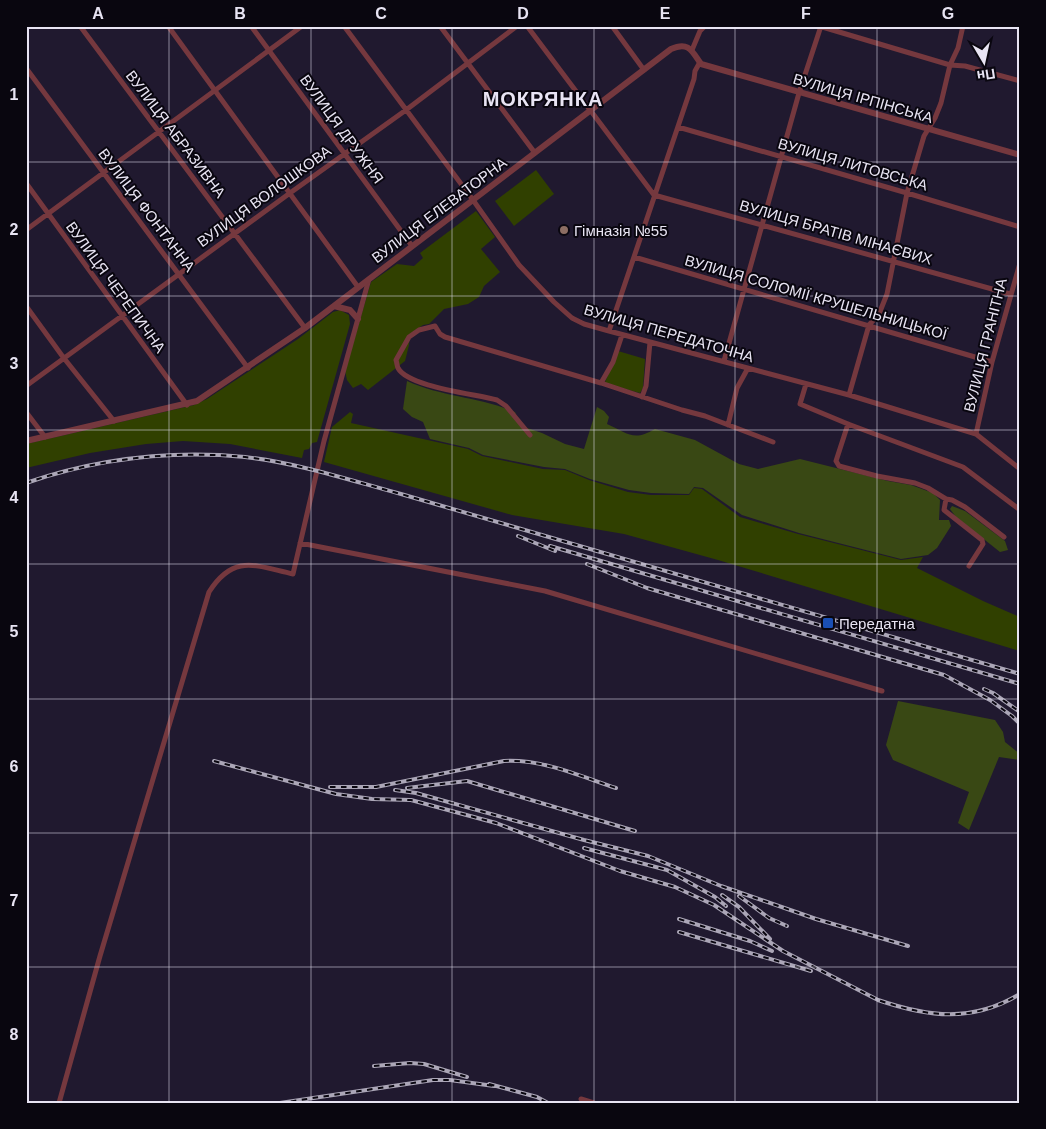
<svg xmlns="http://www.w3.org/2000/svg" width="1046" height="1129" viewBox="0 0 1046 1129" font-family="Arial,sans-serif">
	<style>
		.green { fill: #304000 }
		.forest { fill: #394814 }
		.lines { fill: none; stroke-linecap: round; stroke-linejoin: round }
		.minor { stroke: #75383e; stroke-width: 5 }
		.tertiary { stroke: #75383e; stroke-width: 6 }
		.rail-casing { stroke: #aba6b7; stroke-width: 4 }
		.rail { stroke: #09060f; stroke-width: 2; stroke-dasharray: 5.5; stroke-linecap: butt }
		.grid { fill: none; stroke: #e8e4f3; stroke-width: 1; stroke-opacity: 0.55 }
		.education-dot { fill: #8d6e63; stroke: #09060f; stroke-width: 2 }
		.transit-dot { fill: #1a4fb4; stroke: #09060f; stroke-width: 2 }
		.labels { text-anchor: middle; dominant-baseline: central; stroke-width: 4; stroke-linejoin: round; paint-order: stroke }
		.street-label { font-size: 15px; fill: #e8e4f3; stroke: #09060f }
		.poi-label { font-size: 15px; fill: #e8e4f3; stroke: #09060f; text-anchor: start }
		.district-label { font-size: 20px; font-weight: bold; letter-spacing: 1px; fill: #e8e4f3; stroke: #09060f }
		.neatline { fill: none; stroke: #e8e4f3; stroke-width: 2 }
		.grid-label { font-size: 16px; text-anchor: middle; font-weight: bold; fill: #e8e4f3 }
	</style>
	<rect width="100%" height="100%" fill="#20192f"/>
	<path class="green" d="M536,170L554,194L514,226L495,201Z
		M476,211L495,237L481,249L500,272L484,286L479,297L468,304L444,309L429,324L423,325L410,334L409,345L405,361L368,390L361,384L353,388L347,380L345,371L371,282L397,264L414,266L423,258L420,253Z
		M340,310L349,315L350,324L317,442L312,443L309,449L304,450L302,458L230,444L183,441L146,444L90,453L26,468V444L194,405L207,399L298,339L333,312Z
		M618,351L645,359L643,388L640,393L607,384L605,382Z
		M350,412L353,414L351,423L468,449L482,456L543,469L565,470L589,480L628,492L651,495H689L694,488L702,489L740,517L798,534L901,560L923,557L917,568L983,601L1020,617V651L718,560L624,534L512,515L324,462L332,427Z"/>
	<path class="forest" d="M407,381C442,397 480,397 515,412L518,419L527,428L542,433L565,444L584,449L597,407L604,411L609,417L607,424C628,433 633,442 655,429L695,440L739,464L758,469L800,459L888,481L911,485L933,493L940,500L939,520H949L951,526L937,548L928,555L901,559L799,533L742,515L703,488L694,487L689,494L651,493L629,490L590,479L565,469L544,467L483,455L469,448L430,439L423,422L412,417L403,409Z
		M952,506L965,511L1005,541L1008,550L1000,552L956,517L950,509Z
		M898,701L995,720L1003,732L1005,742L1020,754V760L999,757L969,830L958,823L969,792L893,760L886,745Z"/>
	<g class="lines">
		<path class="minor" d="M80,26L305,328
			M168,26L358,287
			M251,26L412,246
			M344,26L473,200L519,265L554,302L572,318L584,324L609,331L849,395L976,434L1020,469
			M440,26L535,153
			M527,26L654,195L1010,294
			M612,26L644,70
			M819,26L950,65L965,66L1020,81
			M692,50L700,31L705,26
			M26,68L248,368
			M678,127L907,193L1020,227
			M26,183L187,405
			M26,230L302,26
			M634,257L992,362
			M26,306L63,357L114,421
			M609,331L694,79L695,71L700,62
			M724,361L799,93L821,26
			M601,383L613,362L622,335
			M806,384L800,404L848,424L963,467L1020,510
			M26,386L290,193L406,110L517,26
			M849,395L869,325L879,314L887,294L907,193L924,136L935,118L941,103L950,65L958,48L963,26
			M642,397L646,386L650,342
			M26,412L45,437
			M848,424L836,461L839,466L877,476L915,483L928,488L946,499L952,500L965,507L1004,537
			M728,425L737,388L748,368
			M976,434L992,362L1020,263
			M530,435L506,406L497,400C476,394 408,387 398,368C397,366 397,363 396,360L409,337L419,330L435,326L440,334L445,337L601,383L682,410L705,416L773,442
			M946,499L944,510L982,540L983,544L969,566
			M300,543L545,591L882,691
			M581,1099L594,1103
			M59,1103L100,956L209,592C234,553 256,566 293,574L324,441L369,279"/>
		<path class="tertiary" d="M334,306L350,310L358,319
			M26,441L197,401L305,328L671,49C689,41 692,51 701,64L1020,155"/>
		<defs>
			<path id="rail" d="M26,483C96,459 171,450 245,457C298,463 349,480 401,494L1020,674
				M518,536L555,551
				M550,546L1020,684
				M587,564L647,588L944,675L990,700L1012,716L1020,724
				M984,689L993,693L1020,712
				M214,761L336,794L372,799L411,800L496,823L620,871L675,887L714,905L783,951L878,1000C928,1017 972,1023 1020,994
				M330,787H376L504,761C543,759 580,776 616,788
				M407,788L467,781L635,831
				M395,790L416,793L584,840L648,856L721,886L816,919L908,946
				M584,848L667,870L715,897L726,906
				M722,895L739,907L770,939
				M739,896L769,918L787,926
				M679,919L750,941L772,951
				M679,932L811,971
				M374,1066L410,1063L424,1064L467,1077
				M489,1084L537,1097L548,1103
				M280,1103L433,1080H450L494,1086"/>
		</defs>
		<use href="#rail" class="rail-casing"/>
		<use href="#rail" class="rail"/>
	</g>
	<path class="grid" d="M169,26V1103M311,26V1103M452,26V1103M594,26V1103M735,26V1103M877,26V1103M26,162H1020M26,296H1020M26,430H1020M26,564H1020M26,699H1020M26,833H1020M26,967H1020"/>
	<circle class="education-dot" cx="564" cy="230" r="5"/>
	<rect class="transit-dot" x="822" y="617" width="12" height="12" rx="2.5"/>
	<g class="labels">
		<g class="street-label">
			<text transform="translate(863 98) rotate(16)">ВУЛИЦЯ ІРПІНСЬКА</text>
			<text transform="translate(342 129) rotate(54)">ВУЛИЦЯ ДРУЖНЯ</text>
			<text transform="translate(176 134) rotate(53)">ВУЛИЦЯ АБРАЗИВНА</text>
			<text transform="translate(853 164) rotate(16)">ВУЛИЦЯ ЛИТОВСЬКА</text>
			<text transform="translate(264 196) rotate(-36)">ВУЛИЦЯ ВОЛОШКОВА</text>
			<text transform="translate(147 210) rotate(53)">ВУЛИЦЯ ФОНТАННА</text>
			<text transform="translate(439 210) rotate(-37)">ВУЛИЦЯ ЕЛЕВАТОРНА</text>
			<text transform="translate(836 232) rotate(16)">ВУЛИЦЯ БРАТІВ МІНАЄВИХ</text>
			<text transform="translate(116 287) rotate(54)">ВУЛИЦЯ ЧЕРЕПИЧНА</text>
			<text transform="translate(816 297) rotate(16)">ВУЛИЦЯ СОЛОМІЇ КРУШЕЛЬНИЦЬКОЇ</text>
			<text transform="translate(669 333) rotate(16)">ВУЛИЦЯ ПЕРЕДАТОЧНА</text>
			<text transform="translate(985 345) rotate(-76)">ВУЛИЦЯ ГРАНІТНА</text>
		</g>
		<g class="poi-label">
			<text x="574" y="230">Гімназія №55</text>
			<text x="839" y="623">Передатна</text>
		</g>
		<g class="district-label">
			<text x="543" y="99">МОКРЯНКА</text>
		</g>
	</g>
	<rect width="1046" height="1129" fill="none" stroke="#09060f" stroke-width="55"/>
	<g transform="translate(984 62) rotate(171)" stroke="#09060f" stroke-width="4" paint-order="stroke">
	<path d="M0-4L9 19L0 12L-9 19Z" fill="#e8e4f3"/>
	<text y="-8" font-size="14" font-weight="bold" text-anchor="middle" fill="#e8e4f3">Пн</text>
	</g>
	<rect x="28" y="28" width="990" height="1074" class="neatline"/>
	<g class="grid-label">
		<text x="98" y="19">A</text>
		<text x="240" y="19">B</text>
		<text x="381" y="19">C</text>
		<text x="523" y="19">D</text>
		<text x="665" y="19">E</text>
		<text x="806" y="19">F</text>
		<text x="948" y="19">G</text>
		<text x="14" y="100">1</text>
		<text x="14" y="235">2</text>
		<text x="14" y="369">3</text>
		<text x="14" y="503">4</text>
		<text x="14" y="637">5</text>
		<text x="14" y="772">6</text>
		<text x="14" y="906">7</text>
		<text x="14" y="1040">8</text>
	</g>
</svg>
